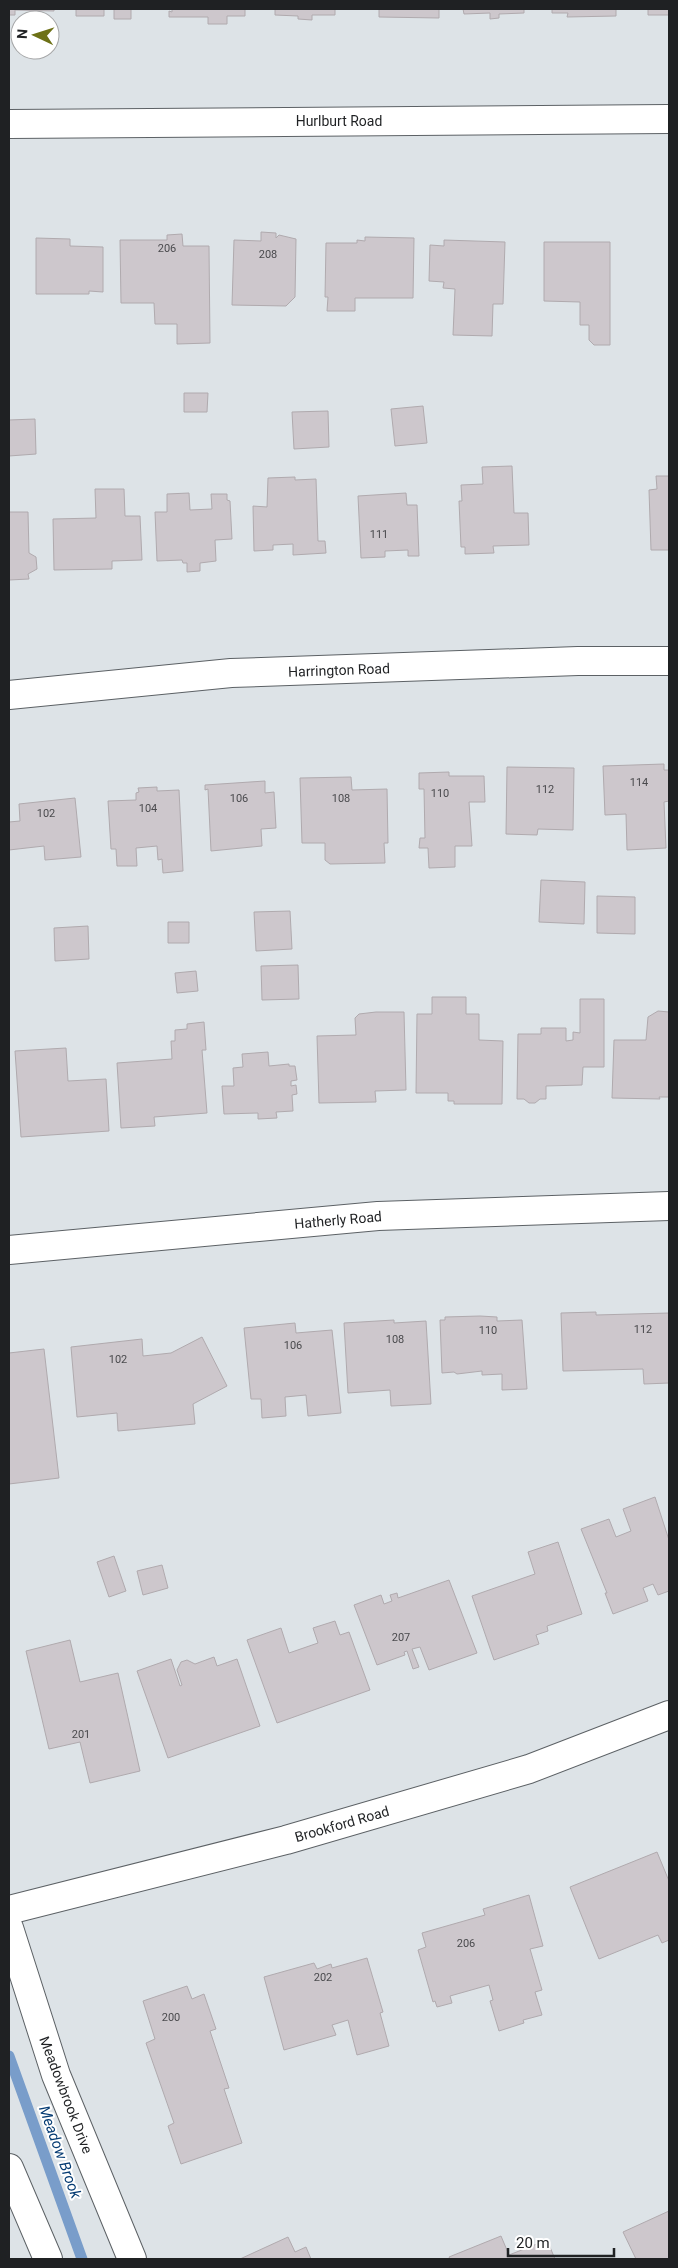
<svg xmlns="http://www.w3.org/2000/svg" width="678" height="2268" viewBox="0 0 678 2268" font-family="Roboto,sans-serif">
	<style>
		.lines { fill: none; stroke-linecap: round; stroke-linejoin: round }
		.stream { stroke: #799dca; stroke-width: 11 }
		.building { fill: #cdc7cc; stroke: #b0aaae }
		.street-casing { stroke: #5c6165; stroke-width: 30 }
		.secondary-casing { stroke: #5c6165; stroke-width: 30 }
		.street { stroke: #fff; stroke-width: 28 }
		.secondary { stroke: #fff; stroke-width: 28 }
		.labels { text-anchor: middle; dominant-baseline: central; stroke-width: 4; stroke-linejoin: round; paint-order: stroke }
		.number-label { font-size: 11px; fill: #4a4a4d }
		.street-label { font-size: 14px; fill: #1f2123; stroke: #fff }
		.water-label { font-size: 15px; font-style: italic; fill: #063c73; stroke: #fff }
	</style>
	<rect width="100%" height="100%" fill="#dde3e7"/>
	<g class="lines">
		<path class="stream" d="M9,2056L82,2259"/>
	</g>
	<path class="building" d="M9,9H54V11L15,10V15H9Z
		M76,9H104V16H76Z
		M114,9H131V19H114Z
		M172,9H245V16H227V24H208V17H169V11L172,12Z
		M275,9H335V15H312V20L298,19V16L275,15Z
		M363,9H439V18L379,17V9Z
		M463,9H524V13L499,14V18L490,19V13L464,14Z
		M552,9H616V16L567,17L568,13H552Z
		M648,9H669V15H648Z
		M261,232L276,233V238L279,235L296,239L295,297L286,306L232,305L234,240L261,241Z
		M182,234L183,246H209L210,343L177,344V324H155L154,303H121L120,240H167V235Z
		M365,237L414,238L413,298H355V311H327L328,297H325L326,243H357V240L365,241Z
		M36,238L70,239V246L103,247V292L89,291V294H36Z
		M444,240L505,242L503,304H493L492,336L453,335L455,289L443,288L444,282L429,281L430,245L444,246Z
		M544,242H610V345H594L589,340V325H580V302L544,301Z
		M184,393H208L207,412H184Z
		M423,406L427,443L395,446L391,409Z
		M328,411L329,447L294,449L292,412Z
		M35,419L36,454L9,456V420Z
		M512,466L514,513H528L529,545L493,546L494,553L465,554V547H461L459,501H462L461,485L483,484L482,467Z
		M656,476H669V550H651L649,490L657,489Z
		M295,477V480L316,479L318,541H325L326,553L293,555V544L273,545V550L254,551L253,506L267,507L268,478Z
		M95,489H124L125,516H140L142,560L112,561V569L54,570L53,519L96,518Z
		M189,493L190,510L212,509L211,494H227V500L230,501L232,539L215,540L216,561L200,563V571L187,572V563H183L182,560L157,561L155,512H167V494Z
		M406,493L407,505H417L419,556H408V550L385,551V557L361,558L358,496Z
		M9,512H28L29,553L36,557L37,569L28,574L29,579L9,580Z
		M664,764V770H669V801L664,802L666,848L627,850L626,814L605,815L603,766Z
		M507,767L574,768L573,830L538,829L537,835L506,834Z
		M449,772V776H484L485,802H469L472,846H455V867L429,868L428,848H419L420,838H425L424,789H419V773Z
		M351,777L352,790L387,789L388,843H384L385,863L330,864L325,860V843H302L300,778Z
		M265,781V793L274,792L276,828L261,829L262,846L211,851L208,789L205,790V785Z
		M157,787V791L179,790L183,871L163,873L162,859L158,860L157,846L136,848L137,866H117L116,849H111L108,801L136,800V793L139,792L138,788Z
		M75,798L81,857L45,860L44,846L9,850V822L20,821L19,804Z
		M541,880L585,882L584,924L539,922Z
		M597,896L635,897V934L597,933Z
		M290,911L292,949L256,951L254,912Z
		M168,922H189V943H168Z
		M88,926L89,959L55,961L54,928Z
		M298,965L299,999L262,1000L261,966Z
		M196,971L198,991L177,993L175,973Z
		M432,997H466V1014H479V1040L503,1041L502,1104H454V1101H448V1093H416L417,1014H432Z
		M580,999H604V1067H583L582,1085L546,1086V1099H540L535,1103H529L524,1099H517L518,1034H541V1028H566V1041L573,1040V1032L580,1033Z
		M658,1011L669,1012V1097H659L660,1099L612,1098L614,1040H646L648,1017Z
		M376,1012H404L406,1090L375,1091L376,1102L319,1103L317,1036L356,1035L355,1018L359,1014Z
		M204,1022L206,1050H202L207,1113L154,1117L155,1126L121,1128L117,1063L172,1059L171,1041H175V1030L187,1029V1024Z
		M66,1048L68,1081L106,1079L109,1131L21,1137L15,1051Z
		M268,1052L269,1066L289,1064V1066H295L297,1080L291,1081V1086L296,1085L297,1094L292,1095L293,1111L276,1112L277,1118L258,1119V1113L224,1114L222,1086H234L233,1068L243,1067L242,1054Z
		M596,1312V1315L669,1313V1383L644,1384L643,1369L563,1371L561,1313Z
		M480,1316L497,1317V1321L522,1320L527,1389L502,1390V1374L482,1375V1371L457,1374L454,1372L442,1373L440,1320H445V1317Z
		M394,1320V1323L426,1321L431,1404L391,1406L390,1390L348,1393L344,1323Z
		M295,1323L296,1333L332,1330L341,1413L308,1416L306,1395L285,1397L286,1416L262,1418L261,1399H251L244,1328Z
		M202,1337L227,1386L193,1404L195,1424L118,1431L117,1413L77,1417L71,1347L142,1339L143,1356L171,1353Z
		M44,1349L59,1478L9,1484V1353Z
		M655,1497L669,1540V1591L658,1595L653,1584L643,1588L648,1601L613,1614L605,1593H607L581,1529L609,1519L616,1537L631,1531L623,1509Z
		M558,1542L582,1614L547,1626L548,1631L536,1635L539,1644L494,1660L472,1596L535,1574L528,1552Z
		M114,1556L126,1591L109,1597L97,1562Z
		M162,1565L168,1588L143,1595L137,1571Z
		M449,1580L477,1653L429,1670L420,1647L412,1649L419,1667L413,1669L407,1651L404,1652L405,1655L377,1665L354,1605L381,1595L384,1604L392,1601L390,1595L397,1593L398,1598Z
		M335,1621L340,1635L349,1632L370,1690L277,1723L247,1640L281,1628L289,1653L318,1643L313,1628Z
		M70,1640L80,1682L118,1673L140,1771L90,1783L80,1742L49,1749L26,1651Z
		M214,1657L217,1666L237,1659L260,1726L168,1758L137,1671L171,1659L180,1686L182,1685L177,1670L181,1662L187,1660L195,1664Z
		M657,1852L669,1881V1940L662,1943L658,1935L599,1959L570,1887Z
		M529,1895L543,1946L530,1949L542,1990L535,1992L542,2015L523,2020L524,2023L499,2031L490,2001L493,2000L489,1985L450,1996L452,2003L437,2007L435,2001L433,2002L418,1950L426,1947L422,1933L485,1915L483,1909Z
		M367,1958L383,2012L380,2013L389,2046L357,2055L348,2020L332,2025L336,2035L284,2050L264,1977L314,1963L317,1969L331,1964L332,1968Z
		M187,1986L192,1999L204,1994L216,2029L210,2031L229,2088L224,2089L242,2143L181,2164L168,2126L174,2123L146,2043L155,2039L143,2001Z
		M669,2211V2259H636L623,2232Z
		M501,2236L509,2255L547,2240L555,2259H450L449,2257Z
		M288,2237L295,2252L306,2247L311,2259H240Z"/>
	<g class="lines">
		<defs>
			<path id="street" d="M9,124L669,119
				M9,695L231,673L578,661H669
				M9,1250L378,1216L669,1206
				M9,1910L286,1840L529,1769L669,1715"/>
			<path id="secondary" d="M9,1928L56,2075L132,2259
				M9,2168L48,2259"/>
		</defs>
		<use href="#street" class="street-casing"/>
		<use href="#secondary" class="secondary-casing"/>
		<use href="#street" class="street"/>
		<use href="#secondary" class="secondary"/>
	</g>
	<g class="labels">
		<g class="number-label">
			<text x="167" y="248">206</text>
			<text x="268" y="254">208</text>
			<text x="379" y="534">111</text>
			<text x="639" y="782">114</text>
			<text x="545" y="789">112</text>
			<text x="440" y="793">110</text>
			<text x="239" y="798">106</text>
			<text x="341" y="798">108</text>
			<text x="148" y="808">104</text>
			<text x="46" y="813">102</text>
			<text x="643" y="1329">112</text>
			<text x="488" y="1330">110</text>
			<text x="395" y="1339">108</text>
			<text x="293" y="1345">106</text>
			<text x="118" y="1359">102</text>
			<text x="401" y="1637">207</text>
			<text x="81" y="1734">201</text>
			<text x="466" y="1943">206</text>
			<text x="323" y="1977">202</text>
			<text x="171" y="2017">200</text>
		</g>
		<g class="street-label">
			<text x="339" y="121">Hurlburt Road</text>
			<text transform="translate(339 670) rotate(-2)">Harrington Road</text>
			<text transform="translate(338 1220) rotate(-5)">Hatherly Road</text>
			<text transform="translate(342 1824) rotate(-16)">Brookford Road</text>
			<text transform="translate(66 2095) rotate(69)">Meadowbrook Drive</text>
		</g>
		<g class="water-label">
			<text transform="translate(60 2152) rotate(70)">Meadow Brook</text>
		</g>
	</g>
	<rect width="678" height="2268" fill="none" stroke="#1f2123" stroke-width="20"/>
	<g transform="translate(35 35) rotate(274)"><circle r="24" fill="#ffffff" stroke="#a5a6a7"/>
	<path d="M0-4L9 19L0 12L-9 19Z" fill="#6d7116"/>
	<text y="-8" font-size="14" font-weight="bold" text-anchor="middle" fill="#1f2123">N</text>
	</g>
	<path d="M508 2248v8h106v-8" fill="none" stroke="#1f2123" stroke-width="2.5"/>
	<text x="516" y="2248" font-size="15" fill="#1f2123" stroke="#ffffff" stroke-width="4" paint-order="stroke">20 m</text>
</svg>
